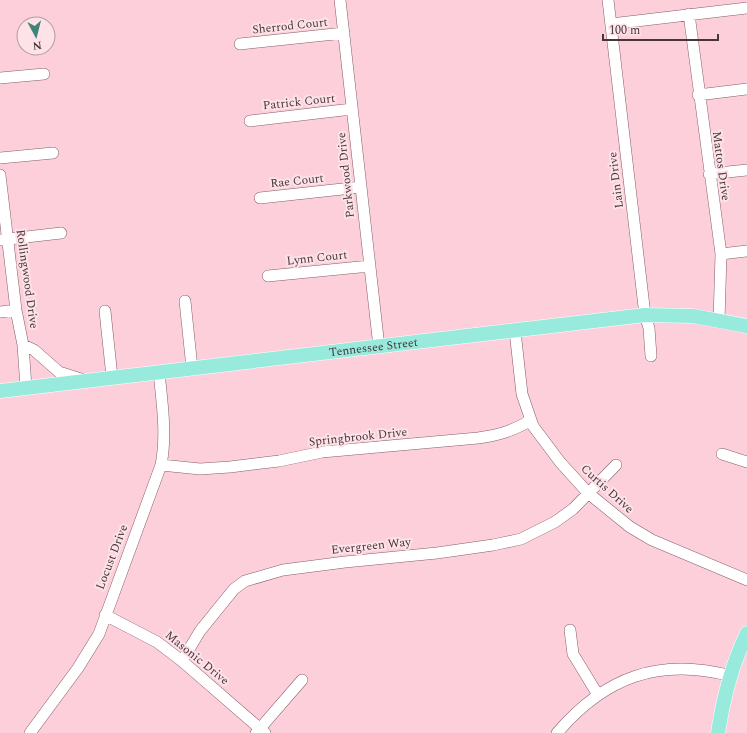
<svg xmlns="http://www.w3.org/2000/svg" width="747" height="733" viewBox="0 0 747 733" font-family="Spectral,serif">
	<style>
		.lines { fill: none; stroke-linecap: round; stroke-linejoin: round }
		.minor-casing { stroke: #855e69; stroke-width: 12 }
		.major-casing { stroke: #fff; stroke-width: 15 }
		.minor { stroke: #fff; stroke-width: 11 }
		.major { stroke: #98eadd; stroke-width: 14 }
		.labels { text-anchor: middle; dominant-baseline: central; stroke-width: 4; stroke-linejoin: round; paint-order: stroke }
		.street-label { font-size: 12px; fill: #463539; stroke: #fde2e8 }
	</style>
	<rect width="100%" height="100%" fill="#fccfda"/>
	<g class="lines">
		<defs>
			<path id="minor" d="M340,0L379,347
				M608,0L645,315L649,328L651,356
				M689,14L721,254L719,321
				M611,24L747,8
				M240,44L344,33
				M0,78L44,74
				M698,95L747,89
				M250,121L352,109
				M0,158L53,153
				M709,174L747,170
				M0,175L16,310L23,345L26,387
				M260,198L361,187
				M0,240L61,233
				M721,254L747,251
				M268,276L370,266
				M185,301L192,368
				M105,311L112,377
				M0,312L16,310
				M515,331L522,394L533,426L560,462L588,493L630,527L652,540L747,580
				M23,345L34,350L59,372L84,380
				M722,454L747,462
				M161,465L200,469L230,467L279,461L322,452L478,438C499,435 513,431 531,420
				M105,615L157,642L182,661L265,733
				M570,630L573,654L598,695
				M182,661L200,631L234,589L245,581L283,570L345,562L437,553L493,545L521,539L555,522L573,509L616,465
				M30,733L78,668L99,634L161,465C167,434 162,403 159,372
				M256,733L302,680
				M557,733C605,677 659,657 731,676"/>
			<g id="major">
				<path id="s1" d="M0,391L645,315L693,316L747,326"/>
				<path d="M718,733C723,699 732,664 747,633"/>
			</g>
		</defs>
		<use href="#minor" class="minor-casing"/>
		<use href="#major" class="major-casing"/>
		<use href="#minor" class="minor"/>
		<use href="#major" class="major"/>
	</g>
	<g class="labels">
		<g class="street-label">
			<text transform="translate(290 26) rotate(-6)">Sherrod Court</text>
			<text transform="translate(299 102) rotate(-6)">Patrick Court</text>
			<text transform="translate(721 166) rotate(82)">Mattos Drive</text>
			<text transform="translate(346 175) rotate(-96)">Parkwood Drive</text>
			<text transform="translate(616 180) rotate(-97)">Lain Drive</text>
			<text transform="translate(297 181) rotate(-6)">Rae Court</text>
			<text transform="translate(317 258) rotate(-6)">Lynn Court</text>
			<text transform="translate(27 279) rotate(82)">Rollingwood Drive</text>
			<text stroke="none"><textPath href="#s1" startOffset="376">Tennessee Street</textPath></text>
			<text transform="translate(358 437) rotate(-6)">Springbrook Drive</text>
			<text transform="translate(607 489) rotate(42)">Curtis Drive</text>
			<text transform="translate(371 546) rotate(-6)">Evergreen Way</text>
			<text transform="translate(112 557) rotate(-69)">Locust Drive</text>
			<text transform="translate(197 658) rotate(39)">Masonic Drive</text>
		</g>
	</g>
	<g transform="translate(36 36) rotate(173)"><circle r="19" fill="#fde2e8" stroke="#b49da2"/>
	<path d="M0-3L7 15L0 10L-7 15Z" fill="#408478"/>
	<text y="-6" font-size="11" font-weight="bold" text-anchor="middle" fill="#463539">N</text>
	</g>
	<path d="M603 34v6h115v-6" fill="none" stroke="#463539" stroke-width="2"/>
	<text x="609" y="34" font-size="12" fill="#463539" stroke="#fde2e8" stroke-width="3" paint-order="stroke">100 m</text>
</svg>
